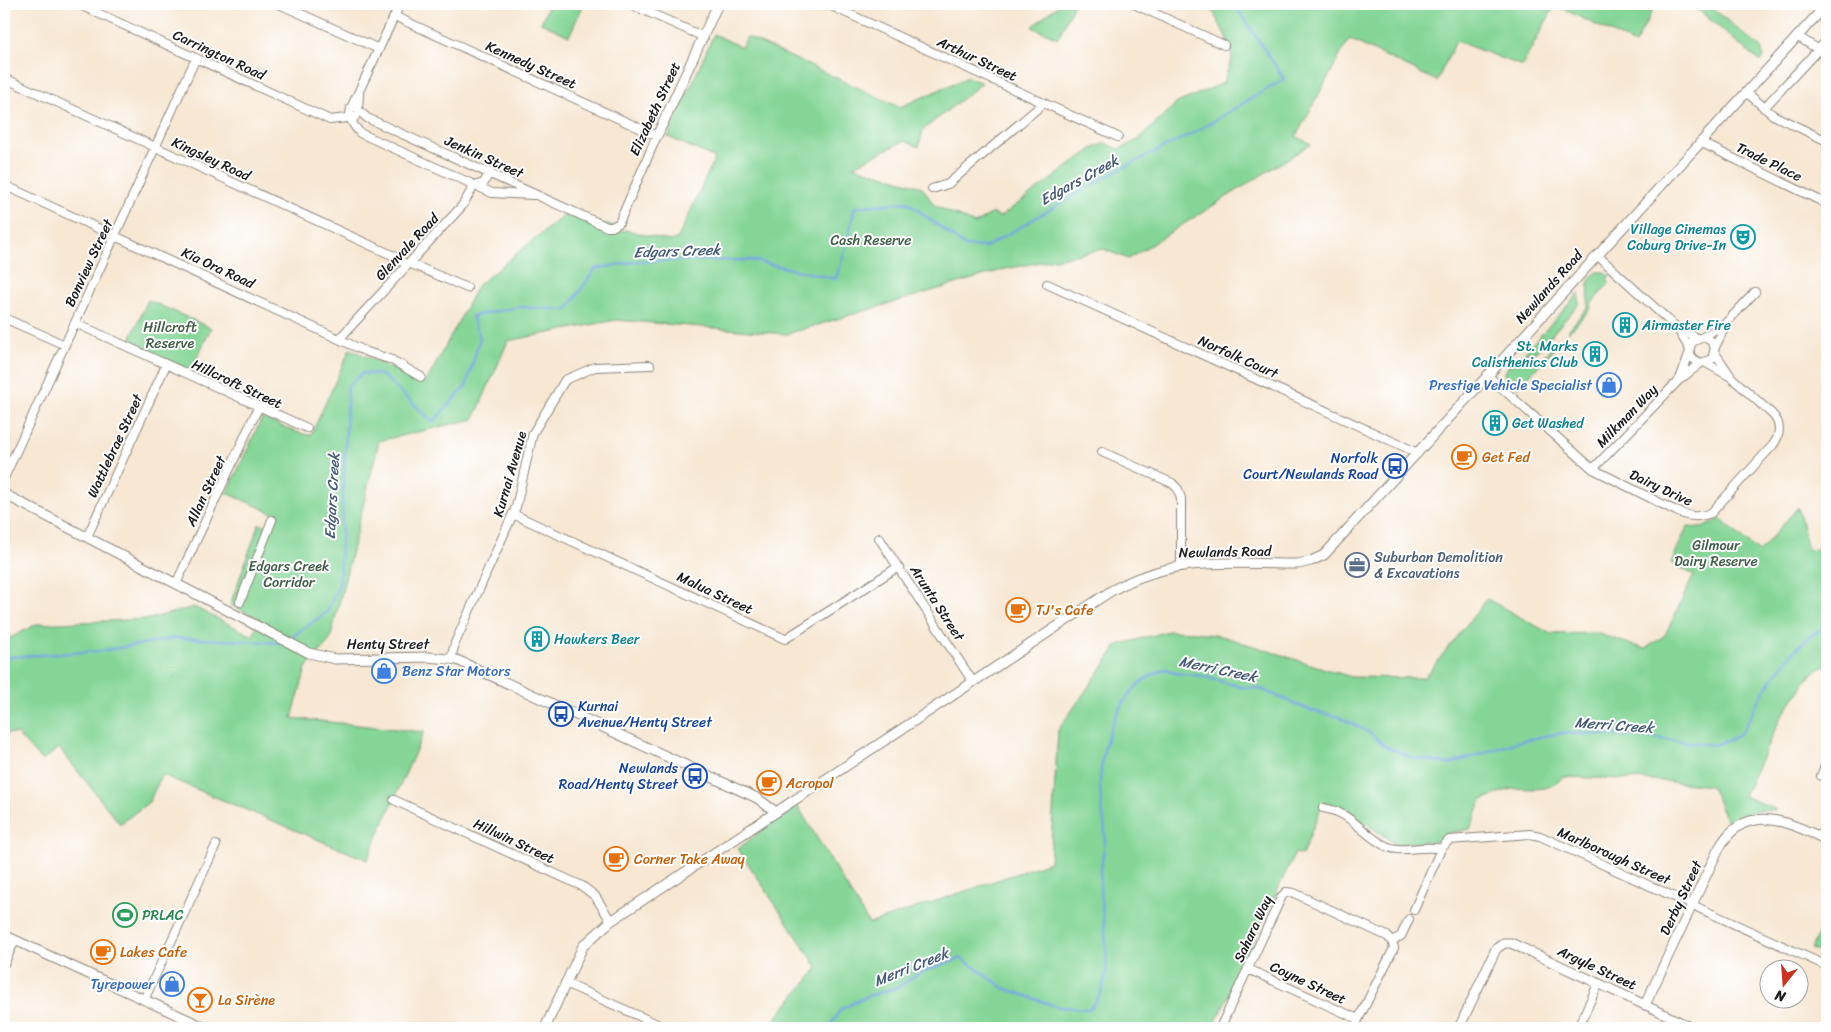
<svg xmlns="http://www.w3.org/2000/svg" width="1831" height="1032" viewBox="0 0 1831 1032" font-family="Sriracha,sans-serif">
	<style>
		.green { fill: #84d596; stroke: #507859 }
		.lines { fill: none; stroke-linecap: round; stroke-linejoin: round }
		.stream { stroke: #77a7e1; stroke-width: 2.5 }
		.minor-casing { stroke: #8a8278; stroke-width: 10 }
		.tertiary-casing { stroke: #8a8278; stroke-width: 11 }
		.minor { stroke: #fff; stroke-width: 8 }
		.tertiary { stroke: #fff; stroke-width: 9 }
		.labels { text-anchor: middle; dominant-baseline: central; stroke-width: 4; stroke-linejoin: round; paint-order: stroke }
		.street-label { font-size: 14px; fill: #1c1c1c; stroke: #fff }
		.culture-label { font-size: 14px; fill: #0d838f; stroke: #fff; text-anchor: start }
		.park-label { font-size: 14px; fill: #405d47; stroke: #fff }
		.shop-label { font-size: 14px; fill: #366cbe; stroke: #fff; text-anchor: end }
		.food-label { font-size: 14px; fill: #c56008; stroke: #fff; text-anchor: start }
		.transit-label { font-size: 14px; fill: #164399; stroke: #fff; text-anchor: end }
		.service-label { font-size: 14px; fill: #4e5e75; stroke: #fff; text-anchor: start }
		.leisure-label { font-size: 14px; fill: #27864d; stroke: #fff; text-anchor: start }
		.water-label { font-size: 15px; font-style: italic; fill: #455b75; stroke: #fff }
	</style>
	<rect width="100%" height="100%" fill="#fff"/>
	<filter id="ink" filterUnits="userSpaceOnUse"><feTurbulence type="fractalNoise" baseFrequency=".02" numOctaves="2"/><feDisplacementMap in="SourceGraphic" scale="10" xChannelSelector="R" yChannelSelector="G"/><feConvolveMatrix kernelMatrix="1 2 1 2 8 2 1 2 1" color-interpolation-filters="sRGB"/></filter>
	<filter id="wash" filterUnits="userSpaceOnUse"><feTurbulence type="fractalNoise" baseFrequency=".0096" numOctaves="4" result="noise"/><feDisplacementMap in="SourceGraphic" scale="20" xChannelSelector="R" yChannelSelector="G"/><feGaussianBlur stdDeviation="1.12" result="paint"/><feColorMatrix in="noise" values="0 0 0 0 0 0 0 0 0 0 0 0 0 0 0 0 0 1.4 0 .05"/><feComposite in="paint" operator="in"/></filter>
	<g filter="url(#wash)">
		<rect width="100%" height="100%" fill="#f7e7d3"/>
		<path class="green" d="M549,4H584L569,36L541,23Z
			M1060,4H1074L1058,38L1032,27Z
			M1209,4H1656L1635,44L1555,5L1522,66L1456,41L1437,81L1349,39L1296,136L1311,144L1128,259L1103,249L1006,269L787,334L616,320L508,341L474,419L379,441L330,640L306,668L292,718L424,732L367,860L162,775L149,802L120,824L59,748L42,761L17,734L4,733V641L37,624L149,619L194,607L253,636L260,619L230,605L259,524L271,527L277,515L227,493L262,418C273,422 302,436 311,435L350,349L425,384L478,285L563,216L616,226L613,235L615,232L626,230L670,241L678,238L715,158L668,137L714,34L741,47L747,37L900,107L968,77L982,83L923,130L919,147L904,141L853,166L922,187L934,205L975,224L992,213L1000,217L1092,149L1105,143L1119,149L1138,140L1177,103L1223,83L1232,59L1231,46Z
			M1691,4H1707L1761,48L1764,58L1761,62Z
			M1597,272H1605L1610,276L1607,279L1610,282L1591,304L1592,307L1569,332V329L1588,307L1589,279Z
			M1579,293V304L1536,352L1524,353Z
			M148,300L211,328L191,371L129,342Z
			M1559,340H1562L1518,388L1514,384L1511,387L1506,381L1504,374L1509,365L1540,360Z
			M1798,507L1808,550L1827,548V665L1811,674L1780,719L1744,796L1775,809V811L1756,810L1728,824L1711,786L1653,780L1563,777C1546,796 1530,785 1508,790C1499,792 1490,797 1482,800L1470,829L1450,833L1439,841L1395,844L1347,810L1323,803L1302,855L1295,853L1213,1028H778L770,1025L818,968L738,849L796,803L869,924L1050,862L1058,730L1118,645L1169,631L1198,632L1225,637L1351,677L1424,678L1487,599L1551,634L1596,633L1645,649L1665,635L1694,575L1671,563L1687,527L1702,528L1720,519L1759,552Z
			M1827,912V956L1811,949Z"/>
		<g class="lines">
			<path class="stream" d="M289,639L327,612L339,585L348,386L363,373L382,375L433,422L466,386L480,338L472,316L519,307L567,310L595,269L639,261L751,260L836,279L845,250L855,207L907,202L965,246L986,247L1107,176L1197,131L1284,79L1234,4
				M4,660L9,657L100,651L177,638L284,643
				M829,1028L841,1009L868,996L898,987L921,972L961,958L1004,988L1058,1007L1089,1009C1120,981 1101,922 1100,885C1099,868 1105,854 1105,837C1105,818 1099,798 1100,780C1102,738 1122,682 1166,669L1175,673L1202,676L1241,687L1258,688L1312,711L1339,717L1370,733L1385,746L1413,758L1450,764L1524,740L1561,733L1636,736L1712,745C1721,743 1734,740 1740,733C1747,727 1751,714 1755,706C1770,681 1799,637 1827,627"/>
		</g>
	</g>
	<g filter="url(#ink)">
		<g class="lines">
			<defs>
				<path id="minor" d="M78,4L330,120L355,117
					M279,4L379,49
					M400,4L351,108C348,118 353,125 360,133L492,193L533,195
					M630,4L704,37
					M827,4L1118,137
					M1134,4L1224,45
					M1797,36L1827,55
					M4,78L394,256L407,265
					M1746,92L1773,115L1827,141
					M359,93L358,110L367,118L607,227H612L619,223L657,136L394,16
					M1764,108L1827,40
					M1700,142L1827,204
					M4,185L367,352L392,360L421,377
					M932,189L948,184L1044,103
					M1597,255L1677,328L1689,348
					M409,263L467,288
					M1047,284L1418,453
					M4,318L65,345
					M75,323L307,428
					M1677,328L1697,338
					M1703,337L1727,322L1755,292
					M340,338L462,206L474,186L484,183L489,172
					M1715,347L1727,323
					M1715,353L1730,375
					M1487,375L1593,469L1676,511C1689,517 1699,518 1711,513L1773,445C1781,434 1781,423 1772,414L1731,377L1706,363
					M1680,379L1689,354
					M1102,452L1172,483L1178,489L1181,499V565
					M1593,469L1679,380L1701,363L1712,359L1715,347L1710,340L1703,337L1692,342C1687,353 1690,359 1701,363
					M4,478L196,58
					M513,514L785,639L898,567
					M87,537L166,365
					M879,538L973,682
					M176,584L258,408
					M240,602L272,520
					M4,626H5
					M451,659L455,643L516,507L533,433L565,380L595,367L650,365
					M1821,776L1827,761
					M394,800L582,886L595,896L611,921
					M1323,808C1352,812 1362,835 1386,846C1402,854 1424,844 1441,849
					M1414,910L1441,849L1449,840L1530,834L1540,836L1827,966
					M1392,941L1401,936L1409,919
					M1248,969L1358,1019
					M565,983L666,1028
					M144,1000L216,845
					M1645,1005L1694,1028
					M1220,1028L1282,896L1286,892L1294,893L1387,936L1392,941
					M1354,1028L1394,948L1392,941
					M1578,1028L1598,984"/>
				<path id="tertiary" d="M657,136L718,4
					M4,494L309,653L335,659L428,657L457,660L757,798L776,812
					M4,935L206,1028
					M4,963L14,941
					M545,1028L583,946L611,921L1111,591C1174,555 1228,564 1298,564L1311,561L1324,555L1827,4
					M1459,1028L1496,949L1504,943H1511L1645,1005L1718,850C1745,800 1788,822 1827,840"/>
			</defs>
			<use href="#minor" class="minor-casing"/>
			<use href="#tertiary" class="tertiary-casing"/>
			<use href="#minor" class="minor"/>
			<use href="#tertiary" class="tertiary"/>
		</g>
	</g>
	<defs>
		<symbol id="theatre-ring" viewBox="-11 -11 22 22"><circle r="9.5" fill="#fff" stroke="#0f9aa8" stroke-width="1.5"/><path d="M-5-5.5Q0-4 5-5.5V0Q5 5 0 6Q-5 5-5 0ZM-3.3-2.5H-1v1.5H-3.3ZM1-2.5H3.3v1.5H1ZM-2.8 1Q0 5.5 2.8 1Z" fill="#0f9aa8"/></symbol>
		<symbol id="building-ring" viewBox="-11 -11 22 22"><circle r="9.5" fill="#fff" stroke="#0f9aa8" stroke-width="1.5"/><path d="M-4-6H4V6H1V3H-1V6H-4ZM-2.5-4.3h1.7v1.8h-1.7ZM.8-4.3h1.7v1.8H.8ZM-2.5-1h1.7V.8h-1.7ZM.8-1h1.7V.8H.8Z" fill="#0f9aa8"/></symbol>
		<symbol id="shop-ring" viewBox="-11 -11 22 22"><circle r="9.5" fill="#fff" stroke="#3f7fe0" stroke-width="1.5"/><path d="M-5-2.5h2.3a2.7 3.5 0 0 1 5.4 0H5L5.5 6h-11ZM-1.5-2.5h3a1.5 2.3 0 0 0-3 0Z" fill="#3f7fe0"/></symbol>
		<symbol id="cafe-ring" viewBox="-11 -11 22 22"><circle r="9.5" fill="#fff" stroke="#e8710a" stroke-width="1.5"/><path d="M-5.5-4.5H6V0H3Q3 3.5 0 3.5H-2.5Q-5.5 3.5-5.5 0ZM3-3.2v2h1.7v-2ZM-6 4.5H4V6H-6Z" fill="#e8710a"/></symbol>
		<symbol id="bus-ring" viewBox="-11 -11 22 22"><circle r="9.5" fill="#fff" stroke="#1a4fb4" stroke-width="1.5"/><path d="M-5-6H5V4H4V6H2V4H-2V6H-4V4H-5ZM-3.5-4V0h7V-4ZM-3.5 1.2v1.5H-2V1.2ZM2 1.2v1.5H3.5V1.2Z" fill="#1a4fb4"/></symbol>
		<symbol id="office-ring" viewBox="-11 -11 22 22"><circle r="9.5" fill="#fff" stroke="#5c6f8a" stroke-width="1.5"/><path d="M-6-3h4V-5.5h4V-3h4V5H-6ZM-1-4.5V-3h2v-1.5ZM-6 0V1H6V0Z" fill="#5c6f8a"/></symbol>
		<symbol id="stadium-ring" viewBox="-11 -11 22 22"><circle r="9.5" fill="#fff" stroke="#2e9e5b" stroke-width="1.5"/><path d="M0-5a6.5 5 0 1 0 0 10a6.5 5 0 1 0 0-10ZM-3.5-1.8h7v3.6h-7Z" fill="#2e9e5b"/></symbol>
		<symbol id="bar-ring" viewBox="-11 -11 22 22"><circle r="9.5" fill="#fff" stroke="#e8710a" stroke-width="1.5"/><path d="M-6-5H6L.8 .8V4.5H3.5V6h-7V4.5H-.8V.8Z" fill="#e8710a"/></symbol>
	</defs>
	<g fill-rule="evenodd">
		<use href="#theatre-ring" x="1729" y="223" width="28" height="28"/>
		<use href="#building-ring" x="1611" y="311" width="28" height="28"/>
		<use href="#building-ring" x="1581" y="340" width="28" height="28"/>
		<use href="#shop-ring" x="1595" y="371" width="28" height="28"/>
		<use href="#building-ring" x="1481" y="409" width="28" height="28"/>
		<use href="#cafe-ring" x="1450" y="443" width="28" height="28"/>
		<use href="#bus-ring" x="1381" y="452" width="28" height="28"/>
		<use href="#office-ring" x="1343" y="551" width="28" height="28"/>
		<use href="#cafe-ring" x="1004" y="596" width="28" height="28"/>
		<use href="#building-ring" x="523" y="625" width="28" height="28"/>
		<use href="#shop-ring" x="370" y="657" width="28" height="28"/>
		<use href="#bus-ring" x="547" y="700" width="28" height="28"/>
		<use href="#bus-ring" x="681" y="762" width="28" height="28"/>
		<use href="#cafe-ring" x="755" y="769" width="28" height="28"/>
		<use href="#cafe-ring" x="602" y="845" width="28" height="28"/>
		<use href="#stadium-ring" x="111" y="901" width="28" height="28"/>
		<use href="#cafe-ring" x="89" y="938" width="28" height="28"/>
		<use href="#shop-ring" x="158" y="970" width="28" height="28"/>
		<use href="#bar-ring" x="186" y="986" width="28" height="28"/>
	</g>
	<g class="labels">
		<g class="street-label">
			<text transform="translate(219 55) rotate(25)">Carrington Road</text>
			<text transform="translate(977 59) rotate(25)">Arthur Street</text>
			<text transform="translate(531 65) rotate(24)">Kennedy Street</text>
			<text transform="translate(655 109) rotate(-65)">Elizabeth Street</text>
			<text transform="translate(484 157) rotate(24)">Jenkin Street</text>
			<text transform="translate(211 159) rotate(25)">Kingsley Road</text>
			<text transform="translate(1769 162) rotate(26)">Trade Place</text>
			<text transform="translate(407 247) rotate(-47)">Glenvale Road</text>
			<text transform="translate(89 263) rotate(-65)">Bonview Street</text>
			<text transform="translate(218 268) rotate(25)">Kia Ora Road</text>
			<text transform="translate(1549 287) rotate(-48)">Newlands Road</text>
			<text transform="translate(1238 357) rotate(24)">Norfolk Court</text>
			<text transform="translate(237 384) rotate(25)">Hillcroft Street</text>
			<text transform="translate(1627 416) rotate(-46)">Milkman Way</text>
			<text transform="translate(115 446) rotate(-65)">Wattlebrae Street</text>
			<text transform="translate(510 474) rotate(-74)">Kurnai Avenue</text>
			<text transform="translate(1661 488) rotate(25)">Dairy Drive</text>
			<text transform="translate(206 491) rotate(-65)">Allan Street</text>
			<text transform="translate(1225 552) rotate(-1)">Newlands Road</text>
			<text transform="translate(715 593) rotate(25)">Malua Street</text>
			<text transform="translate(937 603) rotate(57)">Arunta Street</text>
			<text x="388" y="644">Henty Street</text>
			<text transform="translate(514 841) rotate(25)">Hillwin Street</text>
			<text transform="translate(1614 856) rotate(24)">Marlborough Street</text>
			<text transform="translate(1681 898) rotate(-65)">Derby Street</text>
			<text transform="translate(1253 929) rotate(-65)">Sahara Way</text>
			<text transform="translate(1597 968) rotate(25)">Argyle Street</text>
			<text transform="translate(1308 983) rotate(25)">Coyne Street</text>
		</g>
		<g class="culture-label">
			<text x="1726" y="229" text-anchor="end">Village Cinemas<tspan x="1726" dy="16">Coburg Drive-In</tspan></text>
			<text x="1642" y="325">Airmaster Fire</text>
			<text x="1578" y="346" text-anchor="end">St. Marks<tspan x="1578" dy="16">Calisthenics Club</tspan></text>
			<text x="1512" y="423">Get Washed</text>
			<text x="554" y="639">Hawkers Beer</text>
		</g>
		<g class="park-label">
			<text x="871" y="240">Cash Reserve</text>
			<text x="170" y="327">Hillcroft<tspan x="170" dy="16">Reserve</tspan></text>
			<text x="1716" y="545">Gilmour<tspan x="1716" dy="16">Dairy Reserve</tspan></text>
			<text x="289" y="566">Edgars Creek<tspan x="289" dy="16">Corridor</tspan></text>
		</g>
		<g class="shop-label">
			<text x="1592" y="385">Prestige Vehicle Specialist</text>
			<text x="402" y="671" text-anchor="start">Benz Star Motors</text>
			<text x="154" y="984">Tyrepower</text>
		</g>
		<g class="food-label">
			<text x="1482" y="457">Get Fed</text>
			<text x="1036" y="610">TJ's Cafe</text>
			<text x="786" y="783">Acropol</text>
			<text x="634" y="859">Corner Take Away</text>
			<text x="120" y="952">Lakes Cafe</text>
			<text x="218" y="1000">La Sirène</text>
		</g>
		<g class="transit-label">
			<text x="1378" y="458">Norfolk<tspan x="1378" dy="16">Court/Newlands Road</tspan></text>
			<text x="578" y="706" text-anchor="start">Kurnai<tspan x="578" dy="16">Avenue/Henty Street</tspan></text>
			<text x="678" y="768">Newlands<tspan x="678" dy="16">Road/Henty Street</tspan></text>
		</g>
		<g class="service-label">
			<text x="1374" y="557">Suburban Demolition<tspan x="1374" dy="16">&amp; Excavations</tspan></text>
		</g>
		<g class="leisure-label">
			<text x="142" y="915">PRLAC</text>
		</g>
		<g class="water-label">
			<text transform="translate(1079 180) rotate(-29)">Edgars Creek</text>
			<text transform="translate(677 251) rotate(-2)">Edgars Creek</text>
			<text transform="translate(332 496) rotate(-87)">Edgars Creek</text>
			<text transform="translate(1218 669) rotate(12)">Merri Creek</text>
			<text transform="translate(1614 725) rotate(4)">Merri Creek</text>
			<text transform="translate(911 967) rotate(-22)">Merri Creek</text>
		</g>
	</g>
	<rect width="1831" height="1032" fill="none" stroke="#fff" stroke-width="20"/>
	<g transform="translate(1784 984) rotate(197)"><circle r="24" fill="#ffffff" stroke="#a4a4a4"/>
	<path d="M0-4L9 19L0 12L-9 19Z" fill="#c8321e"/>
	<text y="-8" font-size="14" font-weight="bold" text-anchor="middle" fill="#1c1c1c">N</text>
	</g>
</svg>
